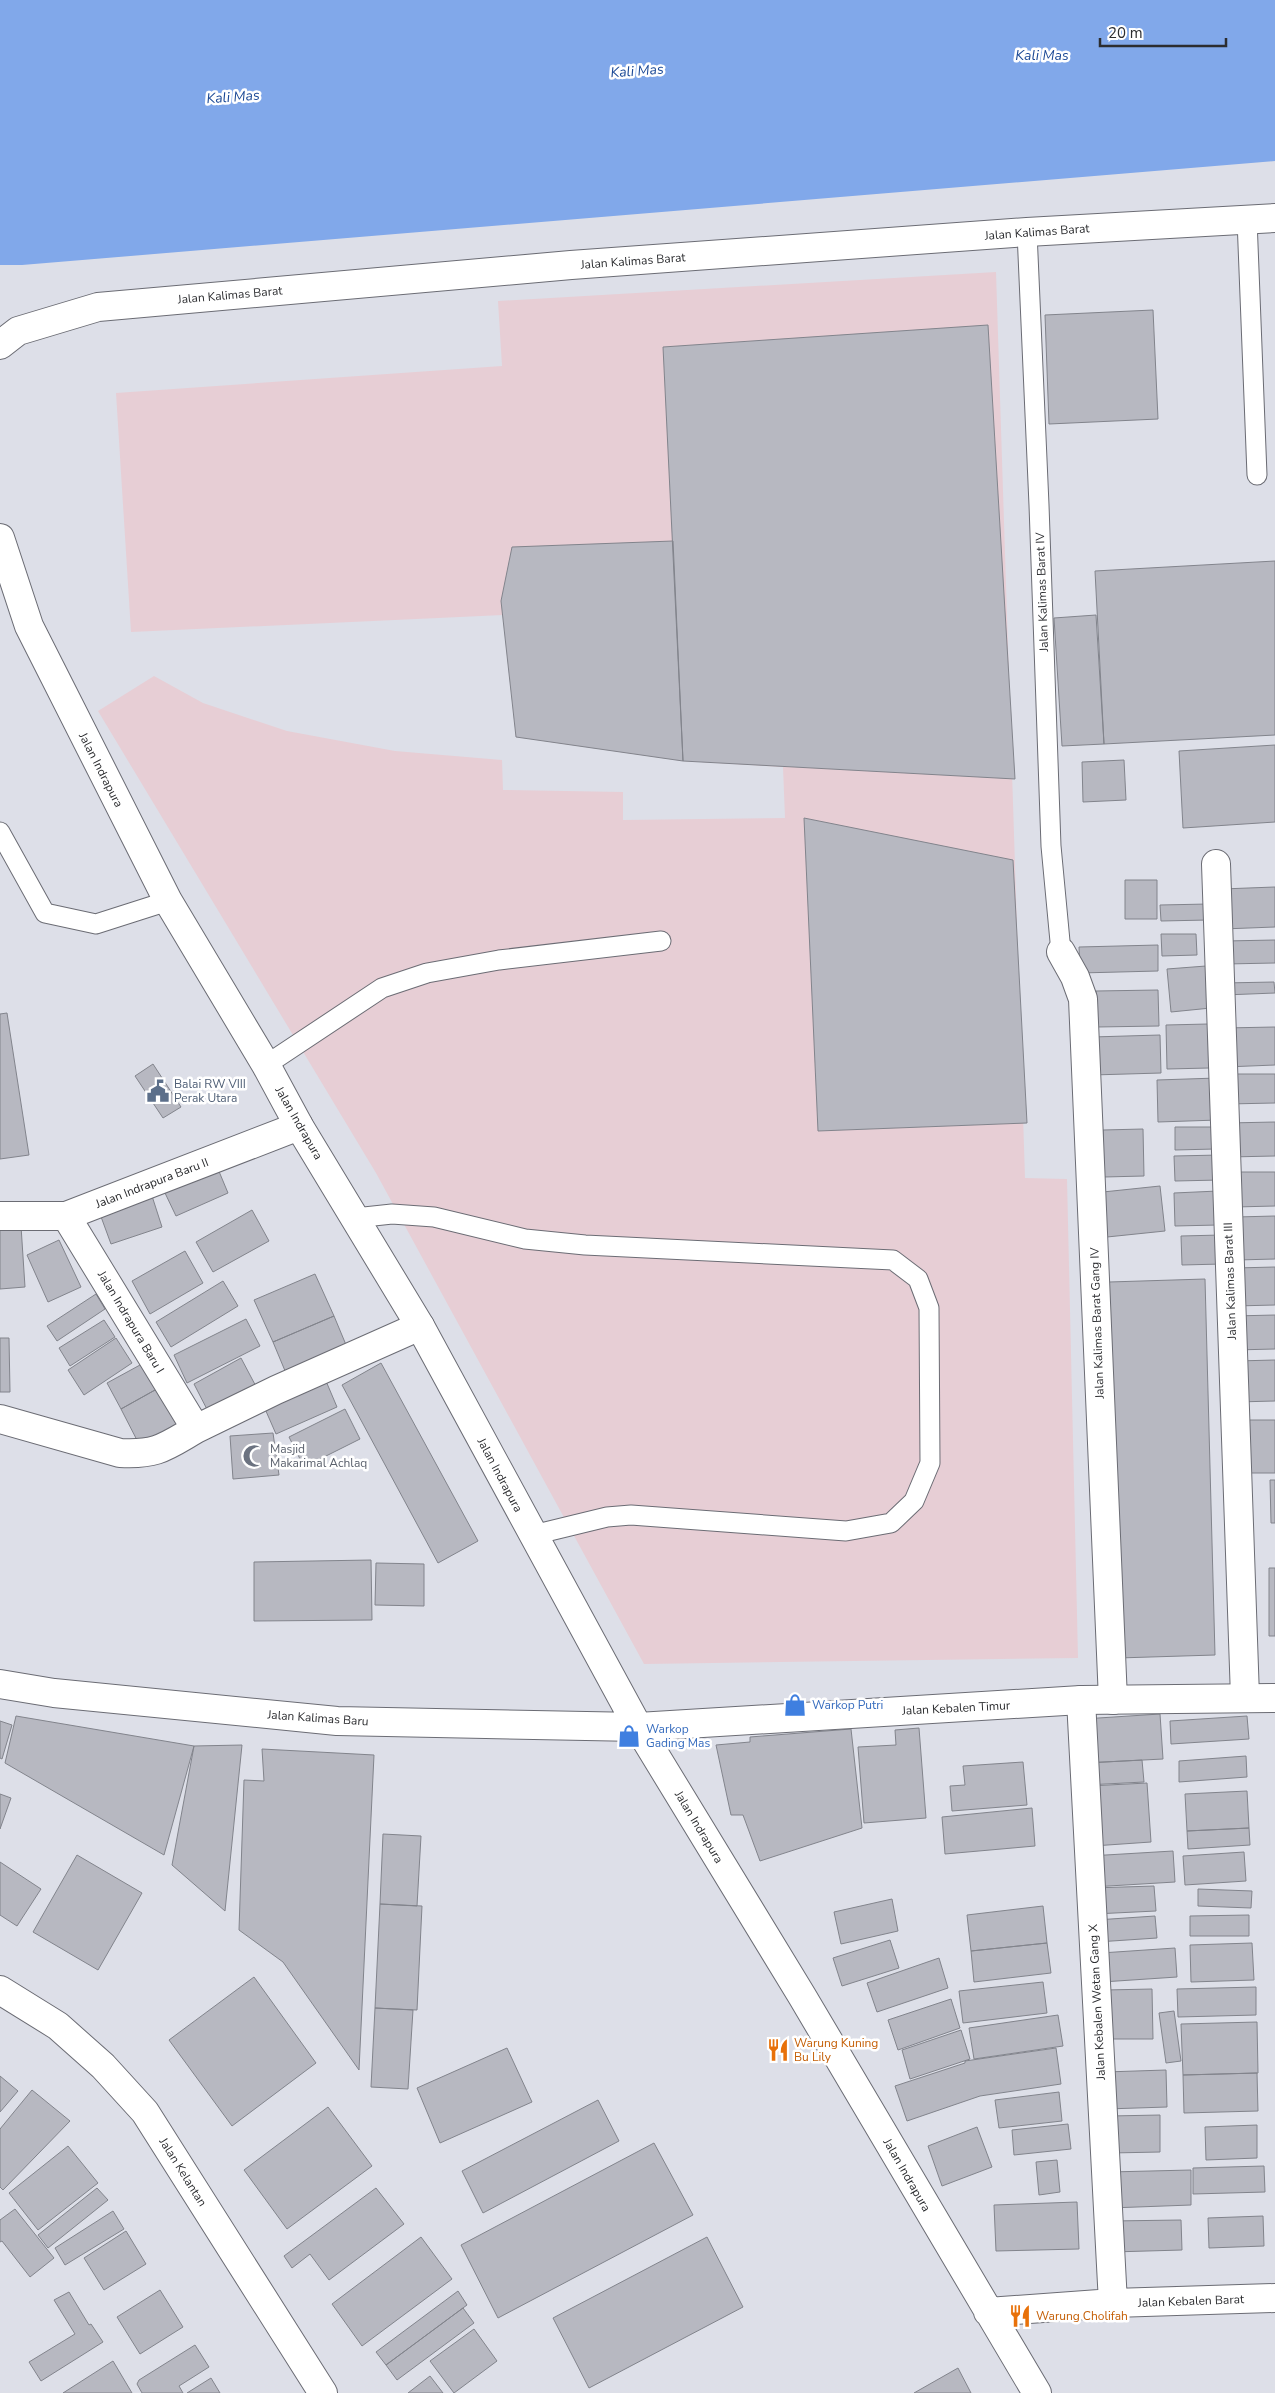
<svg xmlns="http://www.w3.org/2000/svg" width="1275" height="2393" viewBox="0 0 1275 2393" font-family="'Nunito Sans',sans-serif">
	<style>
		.industrial { fill: #e7ced5 }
		.water { fill: #81a8ea }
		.building { fill: #b7b8c1; stroke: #82848c }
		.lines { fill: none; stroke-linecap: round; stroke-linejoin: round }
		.service-casing { stroke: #6b6c74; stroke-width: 21 }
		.minor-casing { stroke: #6b6c74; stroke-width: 30 }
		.tertiary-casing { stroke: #6b6c74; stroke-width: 30 }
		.service { stroke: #fff; stroke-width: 19 }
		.minor { stroke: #fff; stroke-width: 28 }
		.tertiary { stroke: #fff; stroke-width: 28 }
		.labels { text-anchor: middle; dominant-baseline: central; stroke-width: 5; stroke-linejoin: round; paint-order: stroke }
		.street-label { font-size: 12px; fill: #2c2d30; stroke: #fff }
		.service-label { font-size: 12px; fill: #4e5e75; stroke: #fff; text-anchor: start }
		.worship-label { font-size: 12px; fill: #5b616d; stroke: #fff; text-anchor: start }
		.shop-label { font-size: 12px; fill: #366cbe; stroke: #fff; text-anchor: start }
		.food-label { font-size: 12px; fill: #c56008; stroke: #fff; text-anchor: start }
		.water-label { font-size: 14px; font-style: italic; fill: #1b4996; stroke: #fff }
	</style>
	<rect width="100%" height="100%" fill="#dddfe8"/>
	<path class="industrial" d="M996,272L1025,1178L1067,1179L1078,1658L644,1664L376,1173L98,711L154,676L203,703L287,731L395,751L502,760L503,790L623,792V820L785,818L783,767L683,761L516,737L503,615L131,632L116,393L502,366L498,301Z"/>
	<path class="water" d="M0,0H1275V161L22,265H0Z"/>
	<path class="building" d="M1153,310L1158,419L1049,424L1045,315Z
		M988,325L1015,779L683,761L663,347Z
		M673,541L683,761L516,737L501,601L512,547Z
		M1275,561V735L1104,744L1095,571Z
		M1096,615L1104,744L1062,746L1054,618Z
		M1275,745V822L1183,828L1179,751Z
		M1124,760L1126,800L1083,802L1082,762Z
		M804,818L1013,860L1027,1123L818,1131Z
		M1125,880H1157V919H1125Z
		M1275,887V927L1223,929L1222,889Z
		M1208,904V920L1161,921L1160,905Z
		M1161,934H1196L1197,955L1162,956Z
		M1275,940V963L1226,964L1225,941Z
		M1158,945V971L1080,973L1079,947Z
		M1206,966L1211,1008L1171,1012L1167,969Z
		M1274,982L1275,993L1224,995L1223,983Z
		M1158,990L1159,1026L1097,1027L1096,991Z
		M7,1013L29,1155L0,1159V1014Z
		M1208,1024L1209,1068L1167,1069L1166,1025Z
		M1275,1027V1065L1225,1067L1224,1028Z
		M1160,1035L1161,1073L1092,1075V1037Z
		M153,1064L181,1107L163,1118L135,1076Z
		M1228,1074H1275V1103L1228,1104Z
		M1217,1078L1218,1120L1158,1122L1157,1080Z
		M1275,1122V1156L1229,1157L1228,1123Z
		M1175,1127H1215V1149L1175,1150Z
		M1143,1129L1144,1176L1104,1177L1103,1130Z
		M1220,1155V1180L1175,1181L1174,1156Z
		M218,1169L228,1193L176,1216L165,1193Z
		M1234,1172H1275V1206L1235,1207Z
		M1160,1186L1165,1231L1107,1237L1103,1192Z
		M1218,1191V1225L1175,1226L1174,1193Z
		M152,1196L162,1227L111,1244L100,1214Z
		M252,1210L269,1241L213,1272L196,1242Z
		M1275,1216V1259L1237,1260L1236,1217Z
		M21,1226L25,1287L0,1289V1227Z
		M1221,1235L1222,1264L1182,1265L1181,1236Z
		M59,1240L81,1287L48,1302L27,1255Z
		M185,1251L203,1283L150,1314L132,1281Z
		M1275,1267V1305L1235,1306V1268Z
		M315,1274L334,1316L273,1342L254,1300Z
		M1205,1279L1215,1655L1118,1658L1109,1282Z
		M223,1281L238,1306L171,1347L156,1322Z
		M96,1294L105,1309L57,1341L47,1326Z
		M1275,1315V1349L1234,1350L1233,1316Z
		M334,1316L349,1352L288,1378L273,1342Z
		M246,1319L260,1346L187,1383L174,1355Z
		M104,1320L115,1337L70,1366L59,1348Z
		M0,1338H9L10,1392H0Z
		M116,1338L132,1363L84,1395L68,1370Z
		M241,1358L260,1394L212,1419L194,1384Z
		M151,1359L164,1385L121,1409L107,1383Z
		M1275,1360V1401L1237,1402L1236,1361Z
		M381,1363L478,1541L438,1563L342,1385Z
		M323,1374L337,1407L276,1434L262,1402Z
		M164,1385L184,1423L140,1446L121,1409Z
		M345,1409L360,1439L304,1467L289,1437Z
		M1238,1420H1275V1473H1239Z
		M273,1433L279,1475L233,1479L230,1436Z
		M1270,1480H1275V1523H1271Z
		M371,1560L372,1620L254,1621V1562Z
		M376,1563L424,1564V1606L375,1605Z
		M1269,1568H1275V1636H1269Z
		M1160,1714L1163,1759L1085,1763L1083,1719Z
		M16,1716L194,1746L164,1855L5,1763Z
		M1247,1716L1249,1739L1171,1744L1170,1721Z
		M0,1721L12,1725L2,1759L0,1758Z
		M919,1728L926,1818L864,1823L858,1747L896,1745L895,1730Z
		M851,1729L862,1828L760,1861L743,1815H731L716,1745L750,1742V1737Z
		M242,1745L225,1911L172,1865L194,1746Z
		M262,1749L374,1755L359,2070L283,1962L239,1930L244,1780L264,1781Z
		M1246,1756L1247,1777L1179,1782V1761Z
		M1142,1760L1144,1782L1086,1785L1085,1763Z
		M1023,1762L1027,1805L952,1811L950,1786L965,1785L963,1766Z
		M1147,1783L1151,1842L1093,1846L1089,1786Z
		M1247,1791L1249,1828L1187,1831L1185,1794Z
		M0,1794L11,1798L0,1829Z
		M1032,1808L1035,1846L945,1854L942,1817Z
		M1249,1828L1250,1845L1188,1849L1187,1831Z
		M383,1834L421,1836L417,1906L380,1904Z
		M1173,1851L1175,1882L1092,1887L1089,1856Z
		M1244,1852L1246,1881L1185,1885L1183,1856Z
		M77,1855L142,1893L98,1970L33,1932Z
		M0,1862L41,1889L17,1926L0,1915Z
		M1154,1886L1156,1911L1094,1914L1092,1888Z
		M1198,1889L1252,1891L1251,1908L1198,1906Z
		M892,1899L898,1931L841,1944L834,1912Z
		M380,1904L422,1906L417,2010L375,2008Z
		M1043,1906L1047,1943L971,1951L967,1915Z
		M1249,1915V1936H1190V1916Z
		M1155,1916L1157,1938L1097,1942L1096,1920Z
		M890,1940L899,1968L842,1986L833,1958Z
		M1047,1943L1051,1973L974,1982L971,1951Z
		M1252,1943L1254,1980L1191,1982L1190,1945Z
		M1175,1948L1177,1977L1102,1982L1101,1953Z
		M939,1958L948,1988L877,2012L867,1983Z
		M254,1977L316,2063L232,2126L169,2040Z
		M1043,1982L1047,2013L963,2023L959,1991Z
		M1256,1987V2015L1178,2017L1177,1989Z
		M1152,1989L1153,2039H1106L1105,1990Z
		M951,1999L960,2028L898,2050L888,2020Z
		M375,2008L413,2010L408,2089L371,2087Z
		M1174,2011L1181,2061L1166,2063L1159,2013Z
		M1058,2015L1063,2046L974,2059L969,2028Z
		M1257,2022L1258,2073L1183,2075L1181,2024Z
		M961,2030L970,2059L910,2079L902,2050Z
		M507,2048L532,2102L440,2143L417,2088Z
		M1056,2048L1061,2084L980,2096L907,2121L895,2086L965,2063V2061Z
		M1166,2070L1167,2107L1106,2109L1105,2072Z
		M1257,2073L1258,2111L1184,2113L1183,2075Z
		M0,2076L18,2091L0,2112Z
		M32,2090L70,2121L3,2190L0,2187V2129Z
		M1059,2092L1062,2121L999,2128L995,2100Z
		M598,2100L619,2141L483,2213L462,2171Z
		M328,2107L372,2166L287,2229L244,2170Z
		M1160,2115V2152L1111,2153L1110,2116Z
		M1068,2124L1071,2149L1014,2155L1012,2130Z
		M1257,2125V2158L1206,2160L1205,2127Z
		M977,2127L992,2167L942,2186L928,2146Z
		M654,2143L693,2215L498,2318L461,2245Z
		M68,2146L98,2183L38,2230L9,2193Z
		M1057,2160L1060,2192L1039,2195L1036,2162Z
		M1264,2166L1265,2192L1193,2194V2168Z
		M1191,2170V2205L1110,2208L1109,2172Z
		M97,2188L108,2200L48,2248L38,2235Z
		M376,2188L404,2224L329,2280L310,2254L292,2268L284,2256Z
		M1077,2202L1079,2249L996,2251L994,2205Z
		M15,2209L54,2258L30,2277L2,2241L0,2242V2220Z
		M113,2211L124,2229L65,2265L55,2248Z
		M1263,2216L1264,2246L1209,2248L1208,2218Z
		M1181,2220L1182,2250L1112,2252L1111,2221Z
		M126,2231L146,2264L104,2290L84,2258Z
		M421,2237L452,2279L362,2346L332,2304Z
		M707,2237L743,2307L589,2388L553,2318Z
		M160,2290L183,2327L140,2354L117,2317Z
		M458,2291L467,2305L386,2365L376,2352Z
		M69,2292L89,2325L91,2324L103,2342L41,2381L29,2362L75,2334L54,2300Z
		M463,2308L474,2323L397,2380L386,2365Z
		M474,2329L497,2361L454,2393L430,2361Z
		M195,2345L209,2367L179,2386L183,2393H142L137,2384L139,2380Z
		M113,2361L132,2393H63Z
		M958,2368L971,2393H914Z
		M430,2376L443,2393H408Z
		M211,2378L220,2393H187Z"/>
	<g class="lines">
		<defs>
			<path id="service" d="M1247,219L1257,475
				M1027,232L1039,505L1051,846L1061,952
				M0,832L45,913L96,924L168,901
				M266,1065L382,988L427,973L499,960L661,941
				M355,1218L392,1214L434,1217L525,1239L585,1245L893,1260L918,1279L929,1308L930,1463L914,1501L891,1523L846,1531L631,1515L607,1517L533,1535"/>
			<path id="minor" d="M1216,864L1245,1697
				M1061,952L1075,977L1083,999L1113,1700
				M0,1216H66L299,1126
				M0,1419L120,1453C157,1455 165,1447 196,1429L66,1216
				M196,1429L276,1390L420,1326
				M1081,1700L1113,2303
				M638,1727L802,1996L1037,2393
				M0,1990L58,2026L103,2066L145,2112L323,2393
				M988,2312L1113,2303L1275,2298"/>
			<path id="tertiary" d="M0,345L18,331L98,307L571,265L1027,232L1275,218
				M0,538L29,626L168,901L266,1065L299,1126L420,1326L638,1727
				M0,1684L54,1693L337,1721L638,1727L1081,1700L1275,1698"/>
		</defs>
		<use href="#service" class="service-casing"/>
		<use href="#minor" class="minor-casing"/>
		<use href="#tertiary" class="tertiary-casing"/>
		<use href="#service" class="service"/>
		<use href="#minor" class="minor"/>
		<use href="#tertiary" class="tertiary"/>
	</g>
	<defs>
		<symbol id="civic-bare" viewBox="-9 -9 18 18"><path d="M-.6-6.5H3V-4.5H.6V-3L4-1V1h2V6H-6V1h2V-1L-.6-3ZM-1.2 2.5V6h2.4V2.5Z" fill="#5c6f8a" stroke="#fff" stroke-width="2.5" paint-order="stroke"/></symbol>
		<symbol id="mosque-bare" viewBox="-9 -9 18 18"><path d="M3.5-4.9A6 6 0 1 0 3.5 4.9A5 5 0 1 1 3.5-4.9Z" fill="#6b7280" stroke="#fff" stroke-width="2.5" paint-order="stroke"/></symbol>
		<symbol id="shop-bare" viewBox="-9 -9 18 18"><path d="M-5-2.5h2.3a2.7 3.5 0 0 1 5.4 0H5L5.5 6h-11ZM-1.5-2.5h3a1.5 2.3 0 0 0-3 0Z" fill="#3f7fe0" stroke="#fff" stroke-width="2.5" paint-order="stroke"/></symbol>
		<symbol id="restaurant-bare" viewBox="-9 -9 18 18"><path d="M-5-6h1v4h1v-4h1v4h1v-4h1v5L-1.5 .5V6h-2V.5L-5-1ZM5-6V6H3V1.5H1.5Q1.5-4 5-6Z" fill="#e8710a" stroke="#fff" stroke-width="2.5" paint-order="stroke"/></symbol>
	</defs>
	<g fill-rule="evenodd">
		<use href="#civic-bare" x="142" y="1075" width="32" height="32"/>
		<use href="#mosque-bare" x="238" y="1440" width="32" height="32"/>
		<use href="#shop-bare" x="779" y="1689" width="32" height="32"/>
		<use href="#shop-bare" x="613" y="1720" width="32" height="32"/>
		<use href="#restaurant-bare" x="762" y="2034" width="32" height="32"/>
		<use href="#restaurant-bare" x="1004" y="2300" width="32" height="32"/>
	</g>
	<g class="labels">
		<g class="street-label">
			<text transform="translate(1037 232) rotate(-4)">Jalan Kalimas Barat</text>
			<text transform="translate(633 261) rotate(-4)">Jalan Kalimas Barat</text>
			<text transform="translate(230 295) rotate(-5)">Jalan Kalimas Barat</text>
			<text transform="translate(1042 592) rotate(-92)">Jalan Kalimas Barat IV</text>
			<text transform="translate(101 770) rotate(63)">Jalan Indrapura</text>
			<text transform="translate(299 1123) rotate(60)">Jalan Indrapura</text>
			<text transform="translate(152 1183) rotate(-21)">Jalan Indrapura Baru II</text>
			<text transform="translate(1230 1281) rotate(-92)">Jalan Kalimas Barat III</text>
			<text transform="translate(131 1322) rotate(59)">Jalan Indrapura Baru I</text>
			<text transform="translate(1097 1323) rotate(-92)">Jalan Kalimas Barat Gang IV</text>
			<text transform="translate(500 1475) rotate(62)">Jalan Indrapura</text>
			<text transform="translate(956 1708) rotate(-3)">Jalan Kebalen Timur</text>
			<text transform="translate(318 1718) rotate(4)">Jalan Kalimas Baru</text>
			<text transform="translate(699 1827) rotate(59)">Jalan Indrapura</text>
			<text transform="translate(1097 2002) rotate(-93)">Jalan Kebalen Wetan Gang X</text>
			<text transform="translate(183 2172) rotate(58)">Jalan Kelantan</text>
			<text transform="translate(907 2175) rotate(60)">Jalan Indrapura</text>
			<text transform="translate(1191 2301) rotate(-2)">Jalan Kebalen Barat</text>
		</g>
		<g class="service-label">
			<text x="174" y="1084">Balai RW VIII<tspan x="174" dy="14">Perak Utara</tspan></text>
		</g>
		<g class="worship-label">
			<text x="270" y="1449">Masjid<tspan x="270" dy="14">Makarimal Achlaq</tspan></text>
		</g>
		<g class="shop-label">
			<text x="812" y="1705">Warkop Putri</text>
			<text x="646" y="1729">Warkop<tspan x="646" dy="14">Gading Mas</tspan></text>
		</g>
		<g class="food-label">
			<text x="794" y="2043">Warung Kuning<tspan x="794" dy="14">Bu Lily</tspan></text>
			<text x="1036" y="2316">Warung Cholifah</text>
		</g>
		<g class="water-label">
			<text x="1042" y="55">Kali Mas</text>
			<text transform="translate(637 71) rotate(-4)">Kali Mas</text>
			<text transform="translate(233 97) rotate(-4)">Kali Mas</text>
		</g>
	</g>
	<path d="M1100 38v8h126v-8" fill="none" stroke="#2c2d30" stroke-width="2.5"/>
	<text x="1108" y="38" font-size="15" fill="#2c2d30" stroke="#ffffff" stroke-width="4" paint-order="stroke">20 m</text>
</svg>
